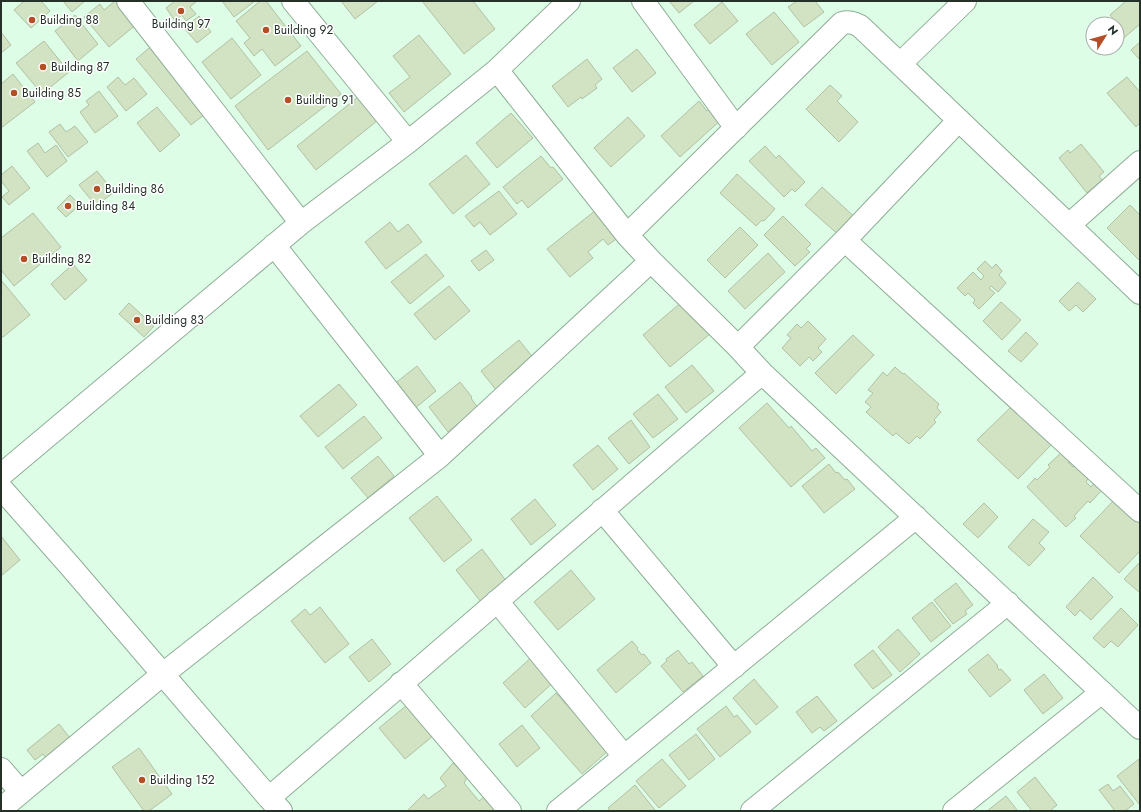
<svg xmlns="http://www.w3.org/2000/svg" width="1141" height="812" viewBox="0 0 1141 812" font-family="Jost,sans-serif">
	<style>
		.building { fill: #d2e3c4; stroke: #b0c0a3 }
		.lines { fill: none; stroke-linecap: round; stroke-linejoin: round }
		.minor-casing { stroke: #8fad97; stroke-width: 24 }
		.minor { stroke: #fff; stroke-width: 22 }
		.poi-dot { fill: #b44e25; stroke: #fff; stroke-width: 1.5 }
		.labels { text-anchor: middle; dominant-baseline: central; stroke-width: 3; stroke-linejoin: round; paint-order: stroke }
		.poi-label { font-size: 12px; fill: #243028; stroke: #fff; text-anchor: start }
	</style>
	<rect width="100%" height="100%" fill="#defde6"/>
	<path class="building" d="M24,1H41L50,11L31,28L14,10Z
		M63,1H85L72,12Z
		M115,1H121L138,23L109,47L84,17L100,4L104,10Z
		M175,1H197L190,7L196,14L186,21L182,15L175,21L166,8Z
		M222,1H255L234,17Z
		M260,1H266L301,46L275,66L262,49L254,56L244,43L250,38L236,21Z
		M341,1H378L355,19Z
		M422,1H473L495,29L464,54Z
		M669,1H694L679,13Z
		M797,1H801L802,2L804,1H815L824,12L804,27L788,7Z
		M1126,1H1140V24L1118,43L1117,41V25L1118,24L1110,15Z
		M722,2L738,21L710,44L694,25Z
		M774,12L799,42L772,65L746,34Z
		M75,15L98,44L78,61L55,31Z
		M199,16L211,32L197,43L184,28Z
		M1,32L11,45L1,53Z
		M419,35L451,74L404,112L389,93L410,77L393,56Z
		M232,38L261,75L231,99L202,62Z
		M44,41L69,72L42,94L16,63Z
		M1140,42V60L1131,50Z
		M154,44L209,111L191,125L136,59Z
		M637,49L656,73L632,92L613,68Z
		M307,51L341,94L268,150L235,106Z
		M587,59L602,79L595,85L597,88L582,99L581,97L568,107L552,86Z
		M13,74L35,102L1,128V84Z
		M118,77L125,85L134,78L147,94L126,111L107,87Z
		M1127,77L1140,92V123L1136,127L1107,93Z
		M830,85L842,96L837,101L858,122L839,142L806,109Z
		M99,91L118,116L95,133L80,112L89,105L86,101Z
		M358,97L377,121L316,170L297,146Z
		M699,101L707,111L712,106L723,118L680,157L661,136Z
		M157,107L180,135L160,152L137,123Z
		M511,113L533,138L497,168L476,143Z
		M628,117L645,136L611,167L594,148Z
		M60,124L66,132L75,126L88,142L68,157L49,132Z
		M38,143L45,153L56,145L67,161L47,177L27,151Z
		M1081,144L1104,172L1099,176L1102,180L1087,193L1059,158L1068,150L1070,153Z
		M765,146L776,158L779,155L805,182L795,192L792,189L784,197L749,161Z
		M466,155L490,184L453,214L429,184Z
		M541,156L551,168L553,167L563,179L528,208L522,200L517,204L503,187Z
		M12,166L30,188L9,205L2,197L9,191L1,181V175Z
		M97,171L114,192L96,206L79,185Z
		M737,174L775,209L764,221L762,220L756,226L720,193Z
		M822,187L858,220L842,238L805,205Z
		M499,191L517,214L490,235L480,222L474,227L465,216Z
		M70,195L80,205L66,217L57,208Z
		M1130,205L1140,215V259L1139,260L1107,228Z
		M596,210L619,237L608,245L603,239L588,252L593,258L570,277L547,249Z
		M33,213L61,247L14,286L1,270V238Z
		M783,216L811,244L806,249L810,252L795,266L764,235Z
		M390,222L398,232L408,224L422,242L386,269L365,242Z
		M740,227L758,245L725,278L707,260Z
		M486,250L494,260L479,271L471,261Z
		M768,253L785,272L745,309L728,291Z
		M426,254L444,276L410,304L391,282Z
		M985,261L992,268L996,264L1002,271L999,275L1006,283L998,292L991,286L989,288L995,293L979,309L973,303L975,300L968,293L965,296L957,288L973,272L981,280L984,276L977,269Z
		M73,264L87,280L65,300L51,284Z
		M1,280L30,315L3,337L1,336Z
		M1078,282L1096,299L1083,312L1076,305L1069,311L1059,301Z
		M449,286L470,311L435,340L414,314Z
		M684,300L711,333L670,367L643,335Z
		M1001,302L1021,320L1002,340L983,321Z
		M129,303L154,326L144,337L119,314Z
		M808,321L826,339L818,348L822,352L813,361L809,357L800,366L782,348L791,338L787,335L797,324L801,328Z
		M1026,332L1038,344L1021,362L1008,351Z
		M853,335L874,355L836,394L815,373Z
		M519,340L539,365L501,396L481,371Z
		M692,365L714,391L686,413L665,387Z
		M417,366L436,391L408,414L388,389Z
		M895,367L903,374L904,373L939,404L937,408L941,412L934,420L936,422L920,439L917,436L909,444L896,433L893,436L866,412L871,407L865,402L873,393L868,390L883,372L887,376Z
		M460,382L472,397L471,398L479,410L464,419L448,432L429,407Z
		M339,384L357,405L318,437L300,416Z
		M658,394L678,419L653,438L633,414Z
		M767,403L789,428L791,426L812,451L816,448L825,458L791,487L739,428Z
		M1011,407L1051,445L1018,479L977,440Z
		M364,416L382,438L343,469L325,447Z
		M631,420L650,447L629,464L608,438Z
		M598,445L618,469L593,490L573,465Z
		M1062,452L1071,460L1068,462L1073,467L1076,464L1089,477L1086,482L1091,487L1095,482L1102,490L1090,503L1088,501L1074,516L1076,518L1066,527L1027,487L1035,478L1037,480L1050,467L1048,465Z
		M378,456L394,476L368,498L351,478Z
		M829,464L836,473L838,472L845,480L847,479L855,489L824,513L802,486Z
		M437,496L472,540L444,562L409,518Z
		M1116,498L1140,521V551L1119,573L1080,536Z
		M535,499L556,525L531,545L511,519Z
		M984,503L998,517L978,538L963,524Z
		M1033,519L1049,532L1039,543L1045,549L1029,566L1008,547Z
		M1,536L20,560L1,576Z
		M482,549L507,582L481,602L456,570Z
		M1140,562V593L1124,579Z
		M571,570L595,599L558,630L534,602Z
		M1093,577L1113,597L1091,620L1080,610L1075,616L1066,607Z
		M956,583L973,605L965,611L967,614L953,624L934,600Z
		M932,602L951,626L931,642L912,618Z
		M320,607L349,644L325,663L291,621L305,609L310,615Z
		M1121,608L1138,625L1118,647L1111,641L1104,648L1093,638Z
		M898,629L920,654L900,672L878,647Z
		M372,639L391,664L369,682L349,657Z
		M632,641L638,648L637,649L642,655L644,654L651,663L616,693L597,670Z
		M678,650L689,664L692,662L703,676L683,692L661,666L667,661L666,659Z
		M873,650L892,675L873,689L854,665Z
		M988,654L998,666L997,667L999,670L1001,669L1011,680L990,697L968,670Z
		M534,655L556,680L525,708L503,683Z
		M1044,674L1063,698L1043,714L1024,690Z
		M754,679L778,707L756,725L733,698Z
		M556,693L608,751L582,774L531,716Z
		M817,696L837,721L824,731L820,727L812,733L796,712Z
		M407,705L433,736L405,759L379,728Z
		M726,706L734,717L737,715L751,732L720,757L697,729Z
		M59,724L73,742L48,761L43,754L35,760L27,750Z
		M522,725L540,748L517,767L499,744Z
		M696,734L715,759L689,780L669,755Z
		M139,748L172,794L149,811H144L112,767Z
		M662,759L686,786L659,808L636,781Z
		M1139,759L1140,803L1139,804L1117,776Z
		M453,763L467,777L464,783L479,801L484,797L496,811H407L424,794L428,799L446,786L440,778Z
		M1035,777L1057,805L1050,811H1032L1017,792Z
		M1108,784L1113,791L1120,786L1134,804L1125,811H1115L1099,790Z
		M635,785L655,810L654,811H610L608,808Z
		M1006,796L1018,811H987Z"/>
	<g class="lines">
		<defs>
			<path id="minor" d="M128,1L301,223
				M293,1L408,142
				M643,1L736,128
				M900,64L965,1
				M497,70L627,235L651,261L738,347L762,373L1140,728
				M1069,225L1140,162
				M627,235L842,23C849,21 854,23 860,26L900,64L1140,293
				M846,239L851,246L1140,511
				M738,347L846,239L959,120
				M440,456L651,261
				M1,475L301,223L408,142L497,70L569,1
				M1,488L70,566L269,798L281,811
				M602,510L734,667
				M497,601L624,756
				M401,683L510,811
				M1,769L21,792
				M269,798L762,373
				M1,809L163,674L440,456L274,245
				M558,811L916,517
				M752,811L1008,603
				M954,811L1102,692"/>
		</defs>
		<use href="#minor" class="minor-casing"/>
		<use href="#minor" class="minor"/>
	</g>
	<g class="poi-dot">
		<circle cx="181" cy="11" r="4"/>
		<circle cx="32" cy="20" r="4"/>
		<circle cx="266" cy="30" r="4"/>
		<circle cx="43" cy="67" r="4"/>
		<circle cx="14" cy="93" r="4"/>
		<circle cx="288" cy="100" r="4"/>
		<circle cx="97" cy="189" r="4"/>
		<circle cx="68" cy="206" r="4"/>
		<circle cx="24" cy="259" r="4"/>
		<circle cx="137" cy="320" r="4"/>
		<circle cx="142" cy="780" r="4"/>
	</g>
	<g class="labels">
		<g class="poi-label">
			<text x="40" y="20">Building 88</text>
			<text x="181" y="24" text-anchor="middle">Building 97</text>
			<text x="274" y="30">Building 92</text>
			<text x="51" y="67">Building 87</text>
			<text x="22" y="93">Building 85</text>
			<text x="296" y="100">Building 91</text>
			<text x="105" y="189">Building 86</text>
			<text x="76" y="206">Building 84</text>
			<text x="32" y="259">Building 82</text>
			<text x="145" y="320">Building 83</text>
			<text x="150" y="780">Building 152</text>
		</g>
	</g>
	<rect width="1141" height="812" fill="none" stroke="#243028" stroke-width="4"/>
	<g transform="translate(1105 36) rotate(53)"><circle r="19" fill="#ffffff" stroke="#a7aca9"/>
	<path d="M0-3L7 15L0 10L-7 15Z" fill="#b44e25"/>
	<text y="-6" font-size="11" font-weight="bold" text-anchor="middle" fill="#243028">N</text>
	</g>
</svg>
